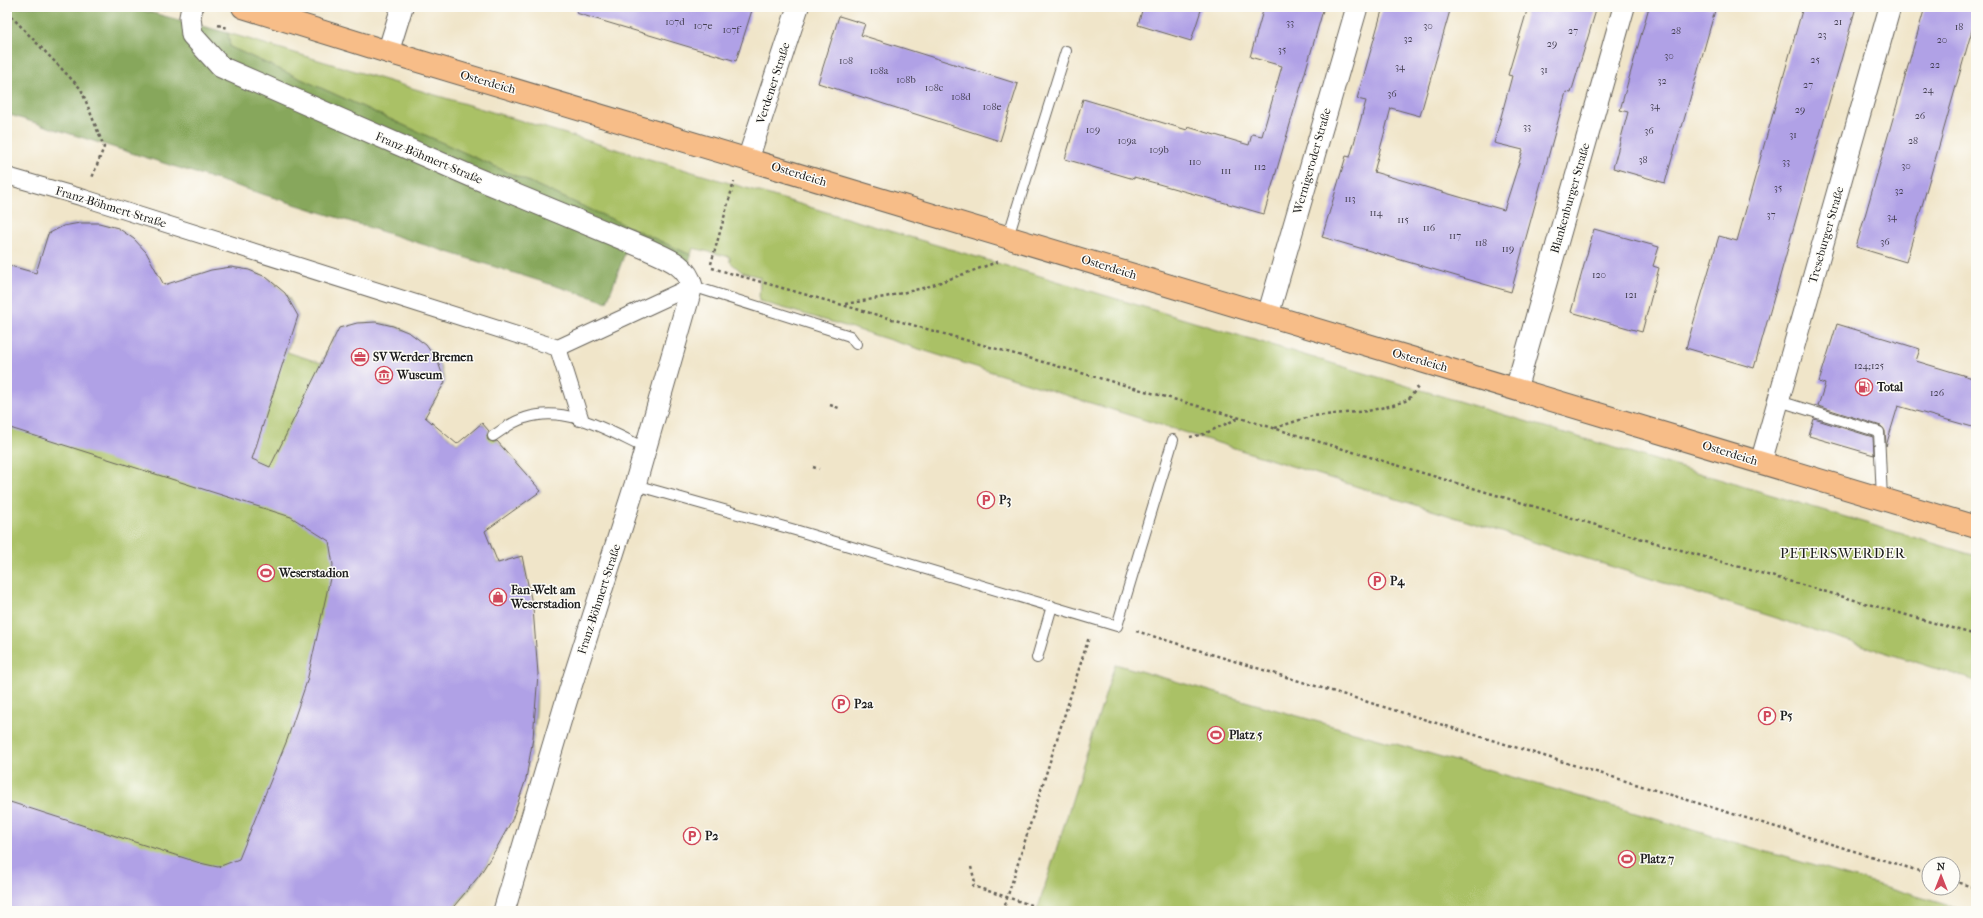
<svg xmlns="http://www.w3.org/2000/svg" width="1983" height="918" viewBox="0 0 1983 918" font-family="'IM FELL French Canon',serif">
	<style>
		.green { fill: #aac166; stroke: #636e41 }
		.forest { fill: #87a75b; stroke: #52623c }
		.building { fill: #b0a1e6 }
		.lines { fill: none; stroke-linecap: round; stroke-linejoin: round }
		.service-casing { stroke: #666259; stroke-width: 12 }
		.pedestrian-casing { stroke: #666259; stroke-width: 18 }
		.minor-casing { stroke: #666259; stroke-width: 23 }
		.primary-casing { stroke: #666259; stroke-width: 24 }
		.path { stroke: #666259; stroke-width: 2.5; stroke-dasharray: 3 3; stroke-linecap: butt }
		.service { stroke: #fff; stroke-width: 10 }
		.pedestrian { stroke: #fff; stroke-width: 16 }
		.minor { stroke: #fff; stroke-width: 21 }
		.primary { stroke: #f7bd88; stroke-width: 22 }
		.labels { text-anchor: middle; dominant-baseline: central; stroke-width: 3; stroke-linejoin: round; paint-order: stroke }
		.number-label { font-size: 10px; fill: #413d4e }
		.street-label { font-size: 12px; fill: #1c1c1c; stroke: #fdfcf7 }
		.poi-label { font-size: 12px; font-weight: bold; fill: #1c1c1c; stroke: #fdfcf7; text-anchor: start }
		.quarter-label { font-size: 14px; letter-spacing: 1px; fill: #1c1c1c; stroke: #fdfcf7 }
	</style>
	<rect width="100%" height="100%" fill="#fdfcf7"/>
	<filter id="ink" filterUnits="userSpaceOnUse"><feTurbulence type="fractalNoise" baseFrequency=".025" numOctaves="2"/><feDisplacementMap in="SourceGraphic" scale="8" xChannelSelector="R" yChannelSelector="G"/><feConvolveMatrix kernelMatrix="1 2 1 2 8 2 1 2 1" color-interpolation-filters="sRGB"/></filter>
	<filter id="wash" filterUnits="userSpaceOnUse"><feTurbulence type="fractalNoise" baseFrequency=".012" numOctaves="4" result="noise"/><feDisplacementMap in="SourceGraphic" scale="16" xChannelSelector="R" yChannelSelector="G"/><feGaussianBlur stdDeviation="0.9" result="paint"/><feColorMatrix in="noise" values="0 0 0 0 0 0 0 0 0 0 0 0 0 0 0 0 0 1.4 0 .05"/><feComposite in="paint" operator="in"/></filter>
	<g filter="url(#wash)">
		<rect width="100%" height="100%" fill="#f0e5c9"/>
		<path class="green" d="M228,33L1976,556V681L852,328L759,301L760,277L742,272L730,262V257L693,248L691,255L230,47Z
			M80,223C121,222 139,237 157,273L146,309L176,318L189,277C226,265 254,262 284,292C290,298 294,308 298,316L287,352L321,363L339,328C351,325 363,322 375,322C400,324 426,340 438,361C441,367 443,375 445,382L425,417L457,444L482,423L541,491L485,531L498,563L522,556C545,659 547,769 489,861C478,878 465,898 450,911H7V265L35,273L48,234L63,226Z
			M1115,664L1547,787L1967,911H1037Z"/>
		<path class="forest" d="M7,7H130L228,33L230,47L691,255L686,272L629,242L607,302L7,114Z"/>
		<g id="blocks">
			<path class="building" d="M577,7H753L736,61L576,13Z
				M1143,7H1202L1191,41L1138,25Z
				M1264,7H1324L1264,214L1134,177V179L1065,159L1083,99L1187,130L1188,127L1249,145L1252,134L1262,136L1282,66L1250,57Z
				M1383,7H1451L1420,116L1391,108L1374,172L1504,210L1523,150L1494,143L1512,76L1508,75L1528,7H1597L1571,93L1566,92L1511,292L1322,237L1346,156L1350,157L1366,101L1357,99Z
				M1649,7H1716L1682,127H1681L1665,183L1613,168L1628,112L1620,110Z
				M1803,7H1856L1754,368L1686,348L1719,236L1737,241Z
				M1925,7H1976V16L1906,262L1856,247Z
				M839,16L865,24L861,35L1018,84L1000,141L818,83Z
				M80,223H99L118,228L134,239L146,252L164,285L211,270L231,267L249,270L266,277L285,293L298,316L252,459L270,467L339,328L357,323L376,322L393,326L410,333L426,345L438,362L445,382L425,417L457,444L482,423L489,431L487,436L488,440L493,442L497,441L541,491L485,531L498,563L522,556L533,608L538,674L533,738L526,779L512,820L496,849L479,876L450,911H7V801L200,863L218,867L239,859L287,740L307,681L333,565L329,541L291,517L7,427V265L36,273L48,234L63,226Z
				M1594,229L1659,247L1653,266L1659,268L1642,332L1571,312Z
				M1837,324L1920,349L1916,361L1976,379V428L1898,406L1886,446L1885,431L1881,426L1818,406L1825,384L1819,382Z
				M1814,419L1873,437L1874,455L1809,436Z"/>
		</g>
	</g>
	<g filter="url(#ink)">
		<use href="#blocks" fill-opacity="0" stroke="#666259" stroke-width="1"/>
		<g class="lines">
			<defs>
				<path id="service" d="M1008,237L1066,51
					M692,286L850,336L856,344
					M1779,401L1879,432L1882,499
					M493,436C504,429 513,421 525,418C567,404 608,431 645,448
					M635,485L795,530L1117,626L1173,440
					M1037,658L1052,606"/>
				<path id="pedestrian" d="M7,176L84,198L558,348L692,286
					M558,348L580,418"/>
				<path id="minor" d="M192,7L190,17L192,35L221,67L473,177L647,249C666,258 687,264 692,286L635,485L566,702L504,911
					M388,52L402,7
					M748,159L798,7
					M1268,315L1357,7
					M1516,389L1624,7
					M1761,462L1890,7"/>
				<path id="primary" d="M243,7L388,52L1976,527"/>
			</defs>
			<use href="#service" class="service-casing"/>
			<use href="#pedestrian" class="pedestrian-casing"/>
			<use href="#minor" class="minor-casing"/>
			<use href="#primary" class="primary-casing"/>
			<path class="path" d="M156,7L167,10
				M7,12L81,89L104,147L92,178
				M218,25L228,28
				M711,264L734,182
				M712,268L1240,418L1639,538L1976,635
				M845,304L885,297L927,287L1000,261
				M830,405L839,408
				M1275,428L1312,416L1368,411L1393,405L1408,400L1418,387
				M1190,437L1204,434L1239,418
				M813,467L819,469
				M1136,631L1929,874
				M971,867L975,882L973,886L1034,906
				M1953,881L1976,888
				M1003,911L1089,637"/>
			<use href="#service" class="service"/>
			<use href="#pedestrian" class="pedestrian"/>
			<use href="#minor" class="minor"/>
			<use href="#primary" class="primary"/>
		</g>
	</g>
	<defs>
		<symbol id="office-ring" viewBox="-11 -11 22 22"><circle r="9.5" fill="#fdfcf7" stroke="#d1495b" stroke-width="1.5"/><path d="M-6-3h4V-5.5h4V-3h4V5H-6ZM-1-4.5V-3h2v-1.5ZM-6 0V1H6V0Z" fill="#d1495b"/></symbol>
		<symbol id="museum-ring" viewBox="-11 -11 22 22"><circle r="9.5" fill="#fdfcf7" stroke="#d1495b" stroke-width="1.5"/><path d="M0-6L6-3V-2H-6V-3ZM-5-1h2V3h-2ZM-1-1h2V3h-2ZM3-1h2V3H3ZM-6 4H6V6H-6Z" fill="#d1495b"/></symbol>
		<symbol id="fuel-ring" viewBox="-11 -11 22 22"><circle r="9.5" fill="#fdfcf7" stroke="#d1495b" stroke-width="1.5"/><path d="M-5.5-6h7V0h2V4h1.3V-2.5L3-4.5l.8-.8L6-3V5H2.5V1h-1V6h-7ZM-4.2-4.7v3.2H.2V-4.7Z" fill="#d1495b"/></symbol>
		<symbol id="parking-ring" viewBox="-11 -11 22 22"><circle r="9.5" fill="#fdfcf7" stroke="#d1495b" stroke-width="1.5"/><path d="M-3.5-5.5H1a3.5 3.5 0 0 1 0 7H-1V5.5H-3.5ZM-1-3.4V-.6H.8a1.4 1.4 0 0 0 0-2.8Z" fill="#d1495b"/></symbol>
		<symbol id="stadium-ring" viewBox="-11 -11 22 22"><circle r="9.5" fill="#fdfcf7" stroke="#d1495b" stroke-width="1.5"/><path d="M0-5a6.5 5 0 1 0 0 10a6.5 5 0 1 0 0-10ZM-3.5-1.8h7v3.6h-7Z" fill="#d1495b"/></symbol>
		<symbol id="shop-ring" viewBox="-11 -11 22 22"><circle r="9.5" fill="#fdfcf7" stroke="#d1495b" stroke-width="1.5"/><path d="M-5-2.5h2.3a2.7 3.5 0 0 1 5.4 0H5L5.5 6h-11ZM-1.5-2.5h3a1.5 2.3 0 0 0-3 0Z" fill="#d1495b"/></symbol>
	</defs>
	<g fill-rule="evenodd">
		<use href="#office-ring" x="350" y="347" width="20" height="20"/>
		<use href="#museum-ring" x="374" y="365" width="20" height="20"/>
		<use href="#fuel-ring" x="1854" y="377" width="20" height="20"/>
		<use href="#parking-ring" x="976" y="490" width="20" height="20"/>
		<use href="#stadium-ring" x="256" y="563" width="20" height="20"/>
		<use href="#parking-ring" x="1367" y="571" width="20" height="20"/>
		<use href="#shop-ring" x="488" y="587" width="20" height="20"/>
		<use href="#parking-ring" x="831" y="694" width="20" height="20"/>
		<use href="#parking-ring" x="1757" y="706" width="20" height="20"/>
		<use href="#stadium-ring" x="1206" y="725" width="20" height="20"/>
		<use href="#parking-ring" x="682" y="826" width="20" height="20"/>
		<use href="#stadium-ring" x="1617" y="849" width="20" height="20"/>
	</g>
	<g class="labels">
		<g class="number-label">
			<text x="675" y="22">107d</text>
			<text x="1838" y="22">21</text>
			<text x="1290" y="23">33</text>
			<text x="703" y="26">107e</text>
			<text x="1428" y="26">30</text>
			<text x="1959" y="27">18</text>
			<text x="731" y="30">107f</text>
			<text x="1573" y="31">27</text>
			<text x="1676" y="31">28</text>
			<text x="1822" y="35">23</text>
			<text x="1408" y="39">32</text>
			<text x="1942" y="40">20</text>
			<text x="1552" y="44">29</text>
			<text x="1282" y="50">35</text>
			<text x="1669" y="56">30</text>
			<text x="1815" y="60">25</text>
			<text x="846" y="61">108</text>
			<text x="1935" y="65">22</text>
			<text x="1400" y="67">34</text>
			<text x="1544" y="70">31</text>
			<text x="879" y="71">108a</text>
			<text x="906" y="80">108b</text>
			<text x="1662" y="81">32</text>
			<text x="1808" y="85">27</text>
			<text x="934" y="88">108c</text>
			<text x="1928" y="90">24</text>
			<text x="1392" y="94">36</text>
			<text x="961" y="97">108d</text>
			<text x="1655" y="106">34</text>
			<text x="992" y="107">108e</text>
			<text x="1800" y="110">29</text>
			<text x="1920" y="116">26</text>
			<text x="1527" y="127">33</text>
			<text x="1093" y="130">109</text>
			<text x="1649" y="131">36</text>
			<text x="1793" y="135">31</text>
			<text x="1127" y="141">109a</text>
			<text x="1913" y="141">28</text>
			<text x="1159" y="150">109b</text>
			<text x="1643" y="160">38</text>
			<text x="1195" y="162">110</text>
			<text x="1786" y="162">33</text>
			<text x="1906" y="166">30</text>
			<text x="1260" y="167">112</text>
			<text x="1226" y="171">111</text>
			<text x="1778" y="188">35</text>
			<text x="1899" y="191">32</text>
			<text x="1350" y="199">113</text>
			<text x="1376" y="213">114</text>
			<text x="1771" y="215">37</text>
			<text x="1892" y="217">34</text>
			<text x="1403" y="220">115</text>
			<text x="1429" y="228">116</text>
			<text x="1455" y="236">117</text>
			<text x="1885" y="242">36</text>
			<text x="1481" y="243">118</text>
			<text x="1508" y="249">119</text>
			<text x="1599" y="275">120</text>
			<text x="1631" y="295">121</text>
			<text x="1869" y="366">124;125</text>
			<text x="1937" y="393">126</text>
		</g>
		<g class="street-label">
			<text transform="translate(488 82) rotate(16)">Osterdeich</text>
			<text transform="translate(773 83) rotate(-72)">Verdener Straße</text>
			<text transform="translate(429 158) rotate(23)">Franz-Böhmert-Straße</text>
			<text transform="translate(1312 161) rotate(-74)">Wernigeroder Straße</text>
			<text transform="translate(799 174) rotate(17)">Osterdeich</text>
			<text transform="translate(1570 198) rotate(-74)">Blankenburger Straße</text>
			<text transform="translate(111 207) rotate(17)">Franz-Böhmert-Straße</text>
			<text transform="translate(1826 235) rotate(-74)">Treseburger Straße</text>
			<text transform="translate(1109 267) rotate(17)">Osterdeich</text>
			<text transform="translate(1420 360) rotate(16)">Osterdeich</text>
			<text transform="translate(1730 453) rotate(17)">Osterdeich</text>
			<text transform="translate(599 599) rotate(-72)">Franz-Böhmert-Straße</text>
		</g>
		<g class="poi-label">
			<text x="373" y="357">SV Werder Bremen</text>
			<text x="397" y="375">Wuseum</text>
			<text x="1877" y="387">Total</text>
			<text x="999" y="500">P3</text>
			<text x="279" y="573">Weserstadion</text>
			<text x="1390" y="581">P4</text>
			<text x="511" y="590">Fan-Welt am<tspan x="511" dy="14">Weserstadion</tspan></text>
			<text x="854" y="704">P2a</text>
			<text x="1780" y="716">P5</text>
			<text x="1229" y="735">Platz 5</text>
			<text x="705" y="836">P2</text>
			<text x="1640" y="859">Platz 7</text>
		</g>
		<g class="quarter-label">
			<text x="1843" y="553">PETERSWERDER</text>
		</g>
	</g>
	<rect width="1983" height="918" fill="none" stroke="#fdfcf7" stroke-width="24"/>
	<g transform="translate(1941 876)"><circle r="19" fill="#fdfcf7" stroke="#a3a29f"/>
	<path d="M0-3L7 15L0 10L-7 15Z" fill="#d1495b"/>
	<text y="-6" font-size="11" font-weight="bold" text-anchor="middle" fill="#1c1c1c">N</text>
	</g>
</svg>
